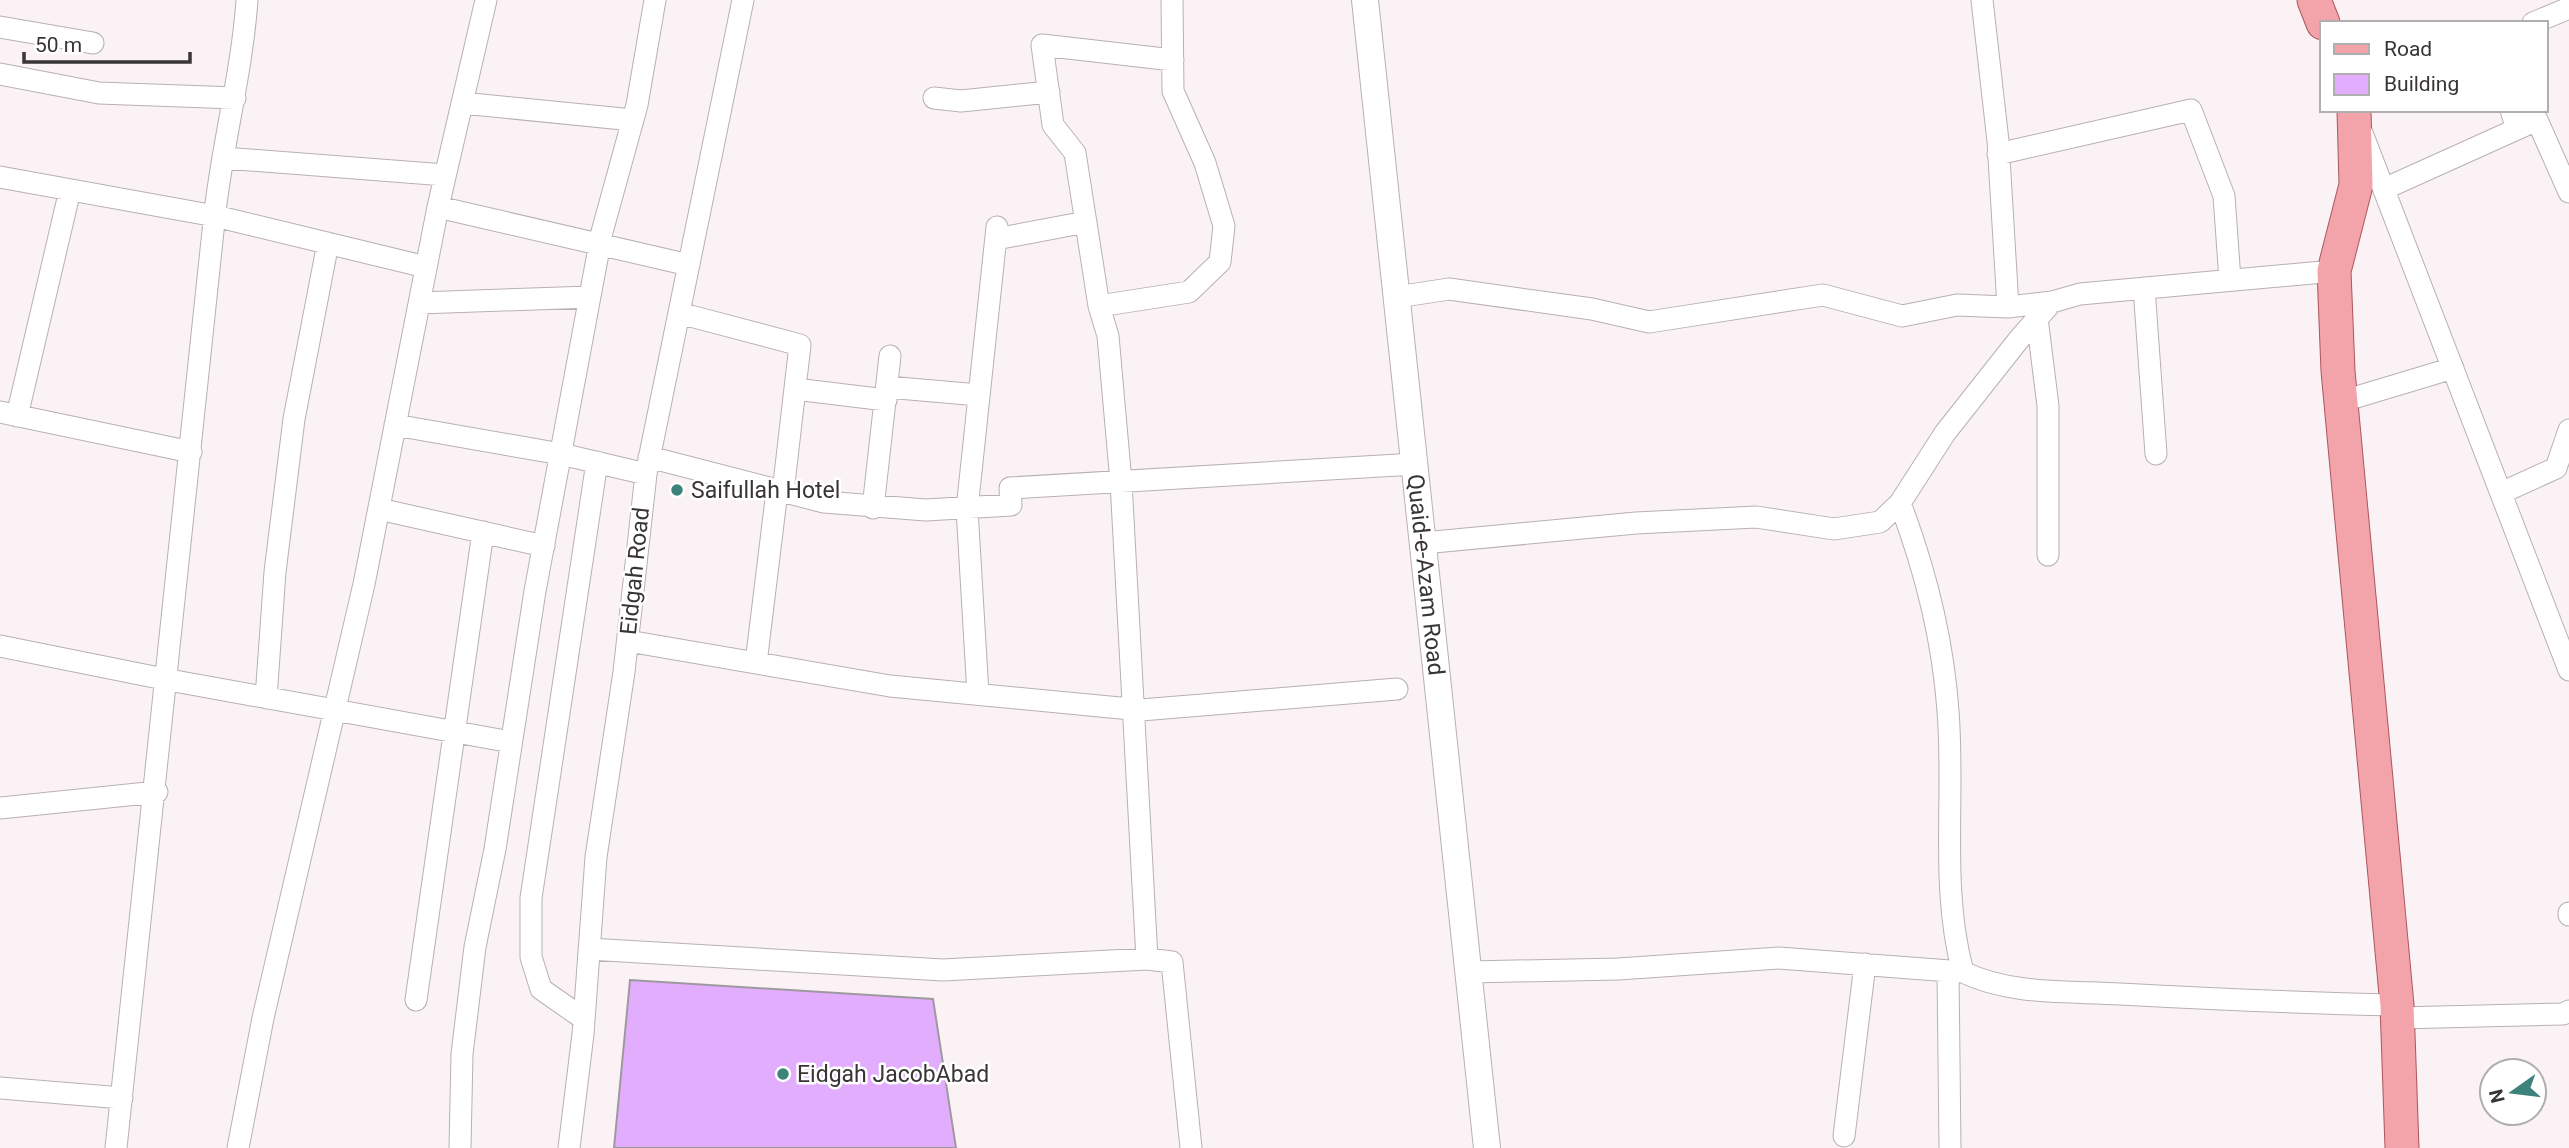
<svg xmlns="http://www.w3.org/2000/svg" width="2569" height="1148" viewBox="0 0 2569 1148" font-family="Roboto,sans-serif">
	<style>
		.building { fill: #e3adfd; stroke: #9e99a0; stroke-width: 2 }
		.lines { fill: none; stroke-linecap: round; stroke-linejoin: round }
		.minor-casing { stroke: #b8b0b4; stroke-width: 23 }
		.tertiary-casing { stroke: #b8b0b4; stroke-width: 28 }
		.primary-casing { stroke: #ab565d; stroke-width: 35 }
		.minor { stroke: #fff; stroke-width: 21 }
		.tertiary { stroke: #fff; stroke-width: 26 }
		.primary { stroke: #f2a4aa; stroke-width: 33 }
		.poi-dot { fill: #3c837c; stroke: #fff; stroke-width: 2.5 }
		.labels { text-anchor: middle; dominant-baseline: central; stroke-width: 5; stroke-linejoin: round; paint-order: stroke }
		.poi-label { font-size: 23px; fill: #393537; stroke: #fff; text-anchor: start }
		.street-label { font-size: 23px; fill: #393537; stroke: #fff }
	</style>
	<rect width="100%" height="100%" fill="#fbf2f6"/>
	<path class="building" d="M630,980L933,999L956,1148H614Z"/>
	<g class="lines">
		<defs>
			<path id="minor" d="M1982,0L1998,141L2008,307
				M2533,23L2569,8
				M0,27L93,43
				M0,74L99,93L235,98
				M934,98L961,101L1049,92
				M462,103L633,120
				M2511,110L2514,120H2537L2569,192
				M2362,133L2569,670
				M1998,154L2191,110L2224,196L2230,280
				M224,158L445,175
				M0,177L215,216L426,267
				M2384,189L2537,120
				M438,207L689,265
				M996,239L1086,222
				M2334,271L2080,294L2052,302L2020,338L1945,433L1900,503C1925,569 1943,640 1948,711C1955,798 1940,888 1963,972C2010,995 2068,991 2120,994C2212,999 2305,1003 2397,1005
				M2144,288L2156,454
				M1397,297L1449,289L1592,309L1649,322L1823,295L1902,316L1957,305L2008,307L2052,302
				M419,303L590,297
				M1099,306L1189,292L1220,262L1224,226L1205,163L1173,91L1172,0
				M679,313L800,345L783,492
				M2037,318L2048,406V555
				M887,387L979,395
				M795,389L886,400
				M2340,402L2453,368
				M0,412L191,452
				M17,416L70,190
				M395,425L561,454L646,474
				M649,457L824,502L926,510L1011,505L1010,488L1415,464
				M2501,493L2556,468L2569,430
				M873,508L890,356
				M379,509L544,546
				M1423,543L1636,523L1756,517L1834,529L1880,522L1900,503
				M628,641L890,686L1141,710L1397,689
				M0,646L169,680L511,742
				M756,663L777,491
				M978,694L967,509L997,227
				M266,698L275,572L294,419L328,243
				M0,808L157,792
				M2569,913V915
				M589,949L943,970L1147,959L1172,962L1191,1148
				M1147,959L1121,482L1108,336L1099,306L1075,153L1053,125L1042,45L1173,60
				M1948,971L1950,1148
				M1469,972L1618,969L1779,958L1963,972
				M416,1000L483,532
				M2398,1018L2563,1014L2569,1011
				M584,1019L541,989L531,957V898L597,462
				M0,1088L122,1098
				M1844,1136L1865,964
				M116,1148C151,836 184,524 215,212C223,141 242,72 247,0
				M238,1148L263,1018L364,584L438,207L486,0
				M460,1148L462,1054L475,947L495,849L535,591L602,232L637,105L655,0
				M569,1148L583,1034L596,857L624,672L646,474L743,0"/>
			<g id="tertiary">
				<path id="s1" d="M1365,0L1487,1148"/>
			</g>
			<path id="primary" d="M2314,0L2323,23
				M2354,110L2356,185L2334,271L2338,371L2397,1005L2402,1148"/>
		</defs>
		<use href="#minor" class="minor-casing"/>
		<use href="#tertiary" class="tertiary-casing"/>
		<use href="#primary" class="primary-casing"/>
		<use href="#minor" class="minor"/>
		<use href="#tertiary" class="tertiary"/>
		<use href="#primary" class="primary"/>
	</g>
	<g class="poi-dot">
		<circle cx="677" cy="490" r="7"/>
		<circle cx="783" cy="1074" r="7"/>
	</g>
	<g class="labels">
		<g class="poi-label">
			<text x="691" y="490">Saifullah Hotel</text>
			<text x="797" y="1074">Eidgah JacobAbad</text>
		</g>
		<g class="street-label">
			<text transform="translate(635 571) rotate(-84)">Eidgah Road</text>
			<text stroke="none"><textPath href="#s1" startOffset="578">Quaid-e-Azam Road</textPath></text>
		</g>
	</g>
	<rect x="2320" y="21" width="228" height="91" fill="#ffffff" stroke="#b0aeaf" stroke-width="2"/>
	<rect x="2334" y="44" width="35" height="10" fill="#f2a4aa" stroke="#b0aeaf" stroke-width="2"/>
	<text x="2384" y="56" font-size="21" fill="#393537">Road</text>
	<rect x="2334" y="74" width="35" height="21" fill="#e3adfd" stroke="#b0aeaf" stroke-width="2"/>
	<text x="2384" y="91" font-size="21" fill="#393537">Building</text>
	<g transform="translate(2513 1092) rotate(256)"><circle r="33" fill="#ffffff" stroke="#b0aeaf" stroke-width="2"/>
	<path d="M0-5L12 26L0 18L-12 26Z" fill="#3c837c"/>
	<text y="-10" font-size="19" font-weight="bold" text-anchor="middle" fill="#393537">N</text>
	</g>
	<path d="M24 52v10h166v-10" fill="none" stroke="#393537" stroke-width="3.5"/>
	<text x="35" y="52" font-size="21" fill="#393537" stroke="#ffffff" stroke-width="5" paint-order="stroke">50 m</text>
</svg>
